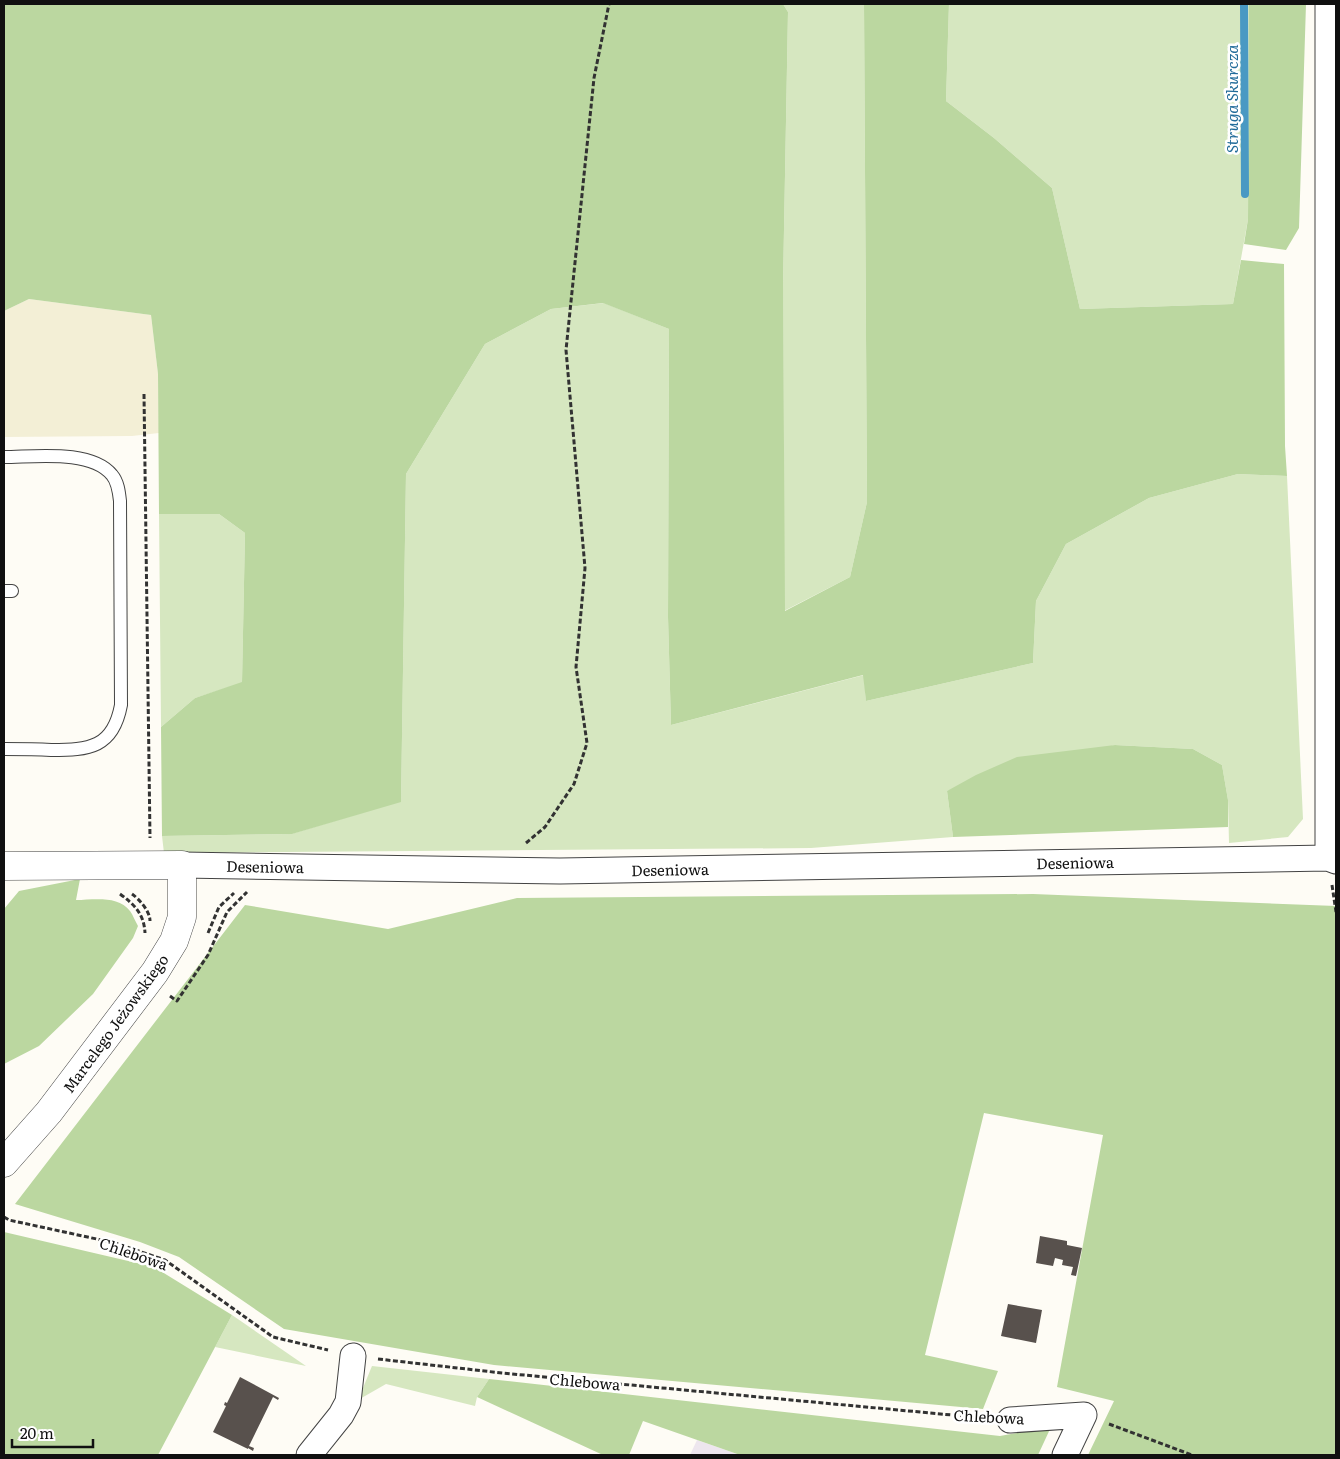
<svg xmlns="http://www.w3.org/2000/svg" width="1340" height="1459" viewBox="0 0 1340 1459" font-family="Literata,serif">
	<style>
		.industrial { fill: #ede6ee }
		.farmland { fill: #f3efd6 }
		.green { fill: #d6e7c0 }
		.forest { fill: #bbd7a0 }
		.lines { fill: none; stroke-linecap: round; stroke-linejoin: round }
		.stream { stroke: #4999c3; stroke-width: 8 }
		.building { fill: #58514d }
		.service-casing { stroke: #434343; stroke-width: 14 }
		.minor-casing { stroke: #434343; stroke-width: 27 }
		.tertiary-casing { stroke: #434343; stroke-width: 29 }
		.path { stroke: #323232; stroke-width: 3; stroke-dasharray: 5 2.5; stroke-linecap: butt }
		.service { stroke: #fff; stroke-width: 12 }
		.minor { stroke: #fff; stroke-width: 25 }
		.tertiary { stroke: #fff; stroke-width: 28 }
		.labels { text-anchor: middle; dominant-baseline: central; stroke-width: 5; stroke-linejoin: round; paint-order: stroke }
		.street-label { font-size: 15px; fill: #101010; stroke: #fff }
		.water-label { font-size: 16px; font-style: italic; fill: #226c9a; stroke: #fff }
	</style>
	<rect width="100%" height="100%" fill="#fefcf5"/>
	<path class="industrial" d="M697,1440L740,1455H690Z"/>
	<path class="farmland" d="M29,299L151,315L158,374L159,433L132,436L4,437V311Z"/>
	<path class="green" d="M783,4H864L867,502L850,577L784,611L783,285L788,12Z
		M949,4H1249L1248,219L1233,304L1080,309L1052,188L994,138L946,101Z
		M604,303L669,329L668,617L671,725L864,675L866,701L1033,663L1036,601L1066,544L1149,498L1238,474L1287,476L1303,819L1288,837L1229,843L1228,800L1222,765L1193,749L1115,745L947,791L953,837L811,848L164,853L162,836L291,834L401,801L406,474L485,344L551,309Z
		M159,514H219L245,533L242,683L195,698L161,727Z
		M232,1315L306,1366L215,1347Z
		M372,1366L489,1379L477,1397L475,1406L386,1384L358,1400Z"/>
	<path class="forest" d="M4,4H783L788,12L783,285L785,611L850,577L867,502L864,4H949L946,101L994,138L1052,188L1080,309L1233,304L1241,260L1284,264L1285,446L1287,476L1238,474L1149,498L1066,544L1036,601L1033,663L866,701L863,675L671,725L668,617L669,329L603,303L551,309L485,344L406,474L401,802L292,834L162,836L161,727L195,698L242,682L245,533L219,514H159L158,374L151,315L29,299L4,311Z
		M1249,4H1306L1299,228L1286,250L1244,244L1248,219Z
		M1115,745L1193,749L1222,765L1228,800V827L953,837L947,791L976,775L1017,757Z
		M80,879L76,900C93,900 118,895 130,911C133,915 135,921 138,926L133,938L93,994L39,1046L4,1064V909L19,891Z
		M1033,894L1336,906V1455H1088L1114,1401L1057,1387L1103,1135L984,1113L925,1355L998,1371L983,1409L494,1365L284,1329L179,1257L140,1242L15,1204L245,905L388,929L517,898Z
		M4,1232L154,1267L232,1315L158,1455H4Z
		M489,1379L1000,1436L1051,1427L1038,1455H740L643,1421L629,1455H603L477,1397Z"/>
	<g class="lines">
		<path class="stream" d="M1244,4L1245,194"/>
	</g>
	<path class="building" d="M1040,1236L1067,1241V1245L1082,1248L1076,1276L1071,1275L1073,1267L1062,1265L1063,1260L1055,1258L1053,1266L1036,1263Z
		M1008,1304L1042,1310L1036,1343L1001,1336Z
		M240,1377L279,1398L278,1400L273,1397L249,1446L254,1448L253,1451L248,1448V1449L213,1432L226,1406L224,1405L225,1402L227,1403Z"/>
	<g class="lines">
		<defs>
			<path id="service" d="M4,457C34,457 91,449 112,475C118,482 119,492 120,501L121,705C113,748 89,750 51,750C35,749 20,749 4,749
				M4,591H12"/>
			<path id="minor" d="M1328,4V858
				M182,865L560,871L1328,858L1336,861
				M1010,1420L1084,1415L1065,1455
				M309,1455L341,1415L348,1402L353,1356"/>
			<path id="tertiary" d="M4,866L182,865V917L174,941L155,972L49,1112L4,1163"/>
		</defs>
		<use href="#service" class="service-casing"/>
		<use href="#minor" class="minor-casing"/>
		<use href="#tertiary" class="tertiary-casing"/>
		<path class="path" d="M144,394L150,838
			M526,843L545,827L574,784L587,743L576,667L585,568L566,350L594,78L609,4
			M1332,885L1336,912
			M120,894C135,905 144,914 145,933
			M132,894C139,899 150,911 150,921
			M208,933L219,907L234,893
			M170,996L177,1001L208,955L227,912L247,892
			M4,1217L9,1220L115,1243L165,1260L273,1337L328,1350
			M378,1359L502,1373L984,1418
			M1109,1424L1192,1455"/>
		<use href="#service" class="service"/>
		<use href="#minor" class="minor"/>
		<use href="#tertiary" class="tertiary"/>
	</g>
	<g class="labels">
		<g class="street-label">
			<text transform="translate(1075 862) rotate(-1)">Deseniowa</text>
			<text transform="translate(265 866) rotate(1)">Deseniowa</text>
			<text transform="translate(670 869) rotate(-1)">Deseniowa</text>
			<text transform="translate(115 1023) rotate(-54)">Marcelego Jeżowskiego</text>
			<text transform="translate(134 1253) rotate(19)">Chlebowa</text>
			<text transform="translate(585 1381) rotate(5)">Chlebowa</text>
			<text transform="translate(989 1416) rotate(3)">Chlebowa</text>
		</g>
		<g class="water-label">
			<text transform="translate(1231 99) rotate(-90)">Struga Skurcza</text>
		</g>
	</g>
	<rect width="1340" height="1459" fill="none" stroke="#101010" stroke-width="10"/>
	<path d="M12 1439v8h81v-8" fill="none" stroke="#101010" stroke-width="2.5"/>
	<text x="20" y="1439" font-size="15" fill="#101010" stroke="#ffffff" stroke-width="4" paint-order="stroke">20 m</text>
</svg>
